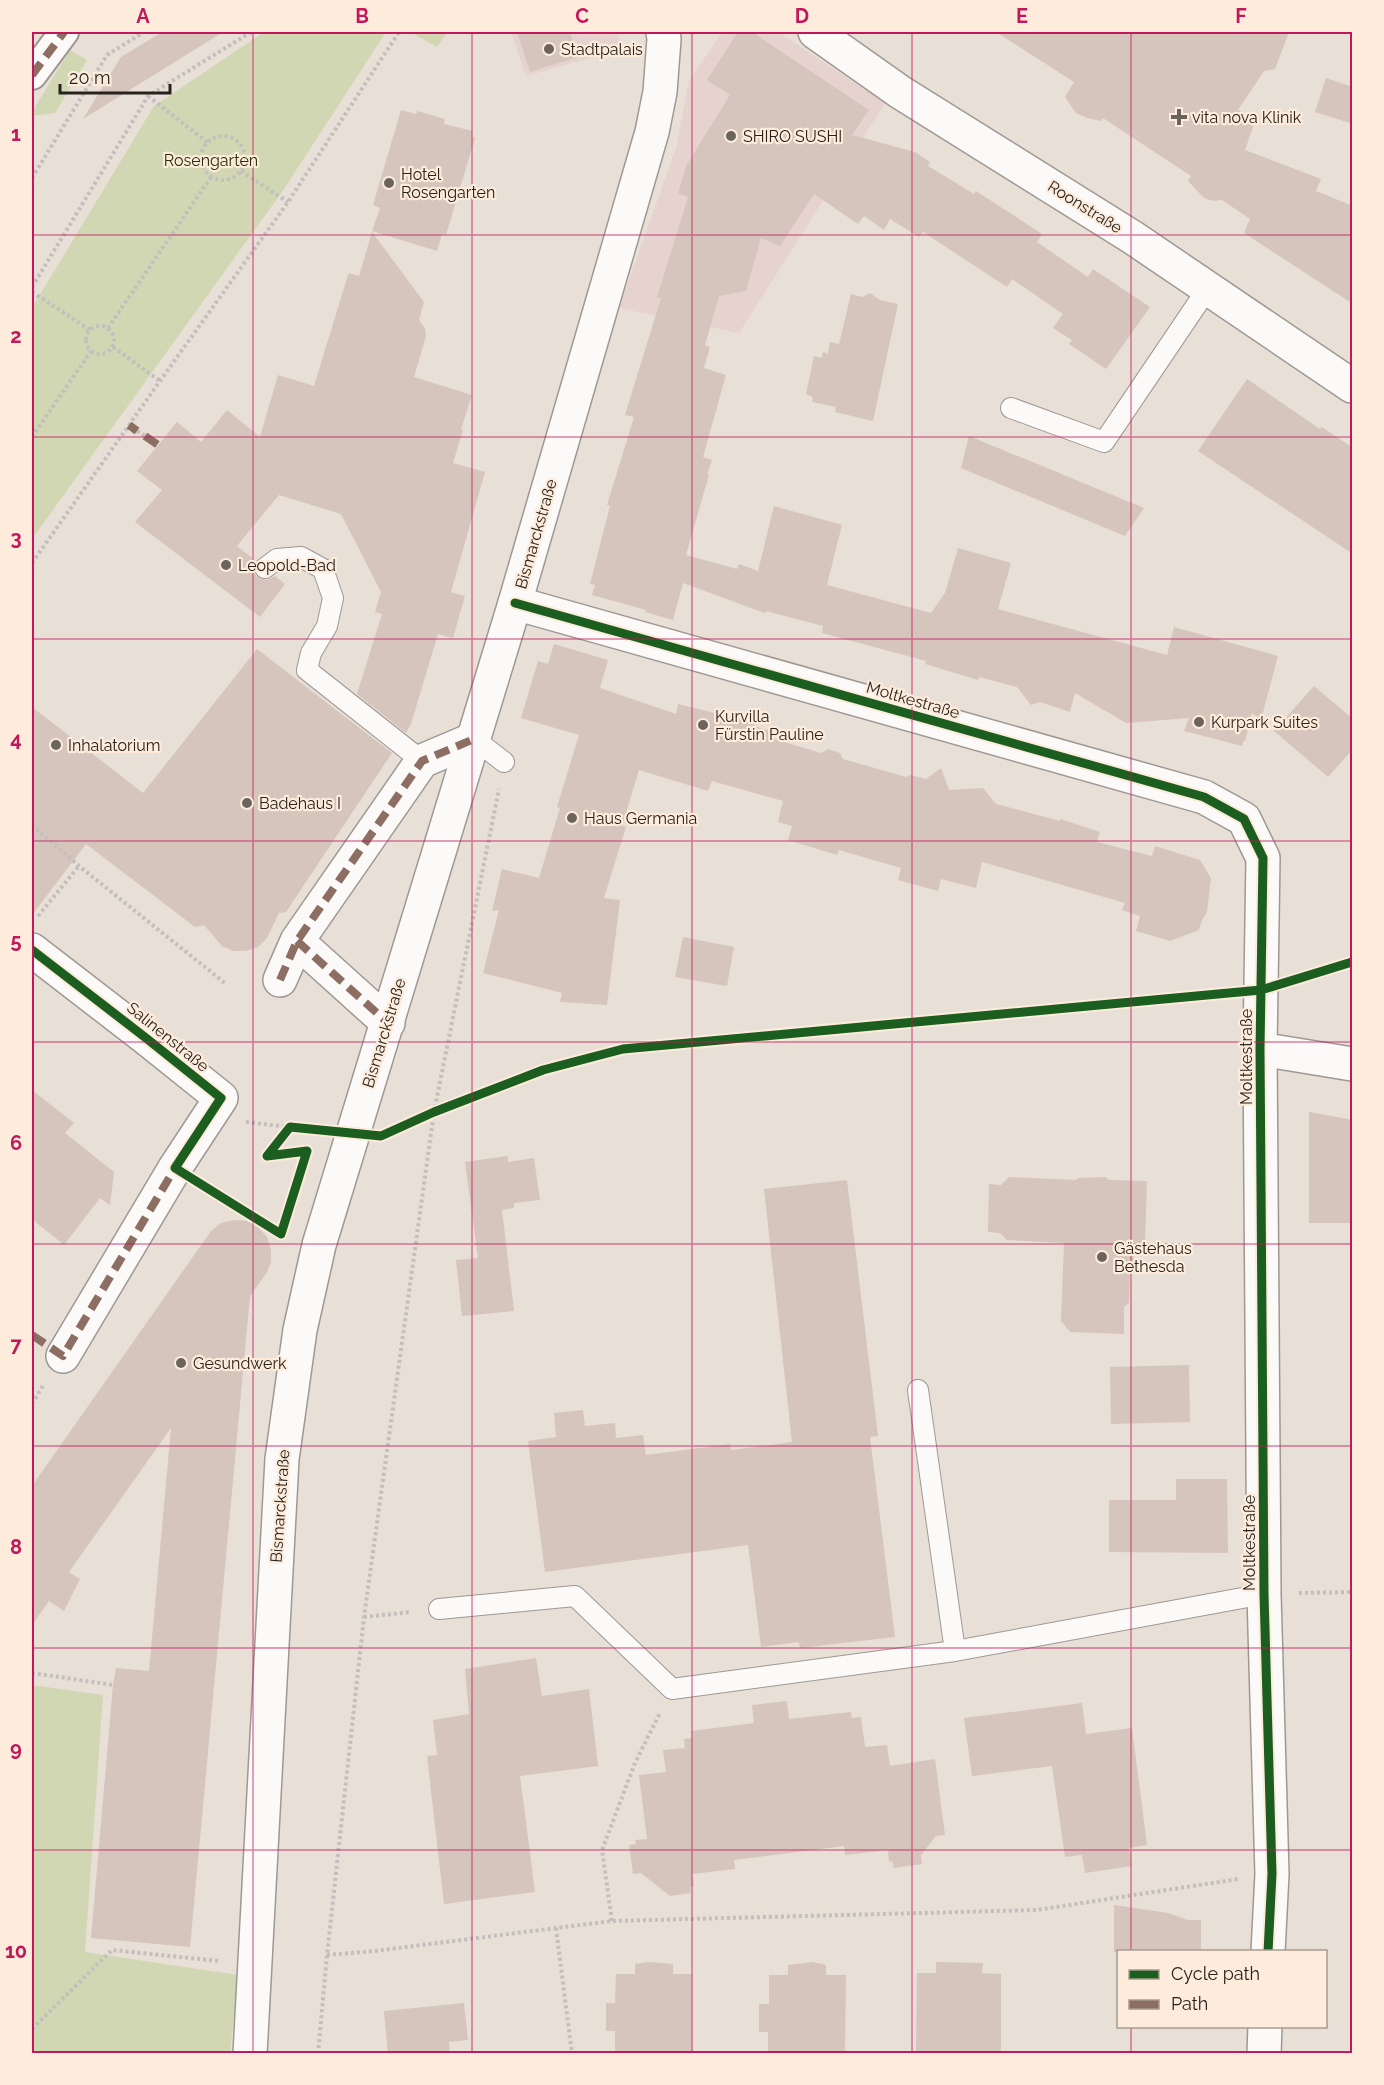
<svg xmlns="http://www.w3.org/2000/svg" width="1384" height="2085" viewBox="0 0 1384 2085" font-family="Raleway,sans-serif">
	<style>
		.commercial { fill: #e6d3d0 }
		.green { fill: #d1d7b2 }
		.building { fill: #d5c5bd }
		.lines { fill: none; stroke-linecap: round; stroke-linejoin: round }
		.service-casing { stroke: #9f9892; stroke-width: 22 }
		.pedestrian-casing { stroke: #9f9892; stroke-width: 32 }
		.minor-casing { stroke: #9f9892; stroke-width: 36 }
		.secondary-casing { stroke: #9f9892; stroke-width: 36 }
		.path { stroke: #c3bfbc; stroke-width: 4; stroke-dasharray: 3 3; stroke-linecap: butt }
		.service { stroke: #fcfaf9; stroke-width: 20 }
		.pedestrian { stroke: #fcfaf9; stroke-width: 28 }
		.minor { stroke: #fcfaf9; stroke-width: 33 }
		.secondary { stroke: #fcfaf9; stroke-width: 33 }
		.path-bridge { stroke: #c3bfbc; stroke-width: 4; stroke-dasharray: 3 3; stroke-linecap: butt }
		.quiet { stroke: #8d6e63; stroke-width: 8; stroke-dasharray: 15 8; stroke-linecap: butt }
		.cycleway-casing { stroke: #fdecdc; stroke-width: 13 }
		.cycleway { stroke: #1b5e20; stroke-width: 9 }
		.grid { fill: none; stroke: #c2185b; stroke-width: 1.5; stroke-opacity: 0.55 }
		.poi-dot { fill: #6b645d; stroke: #fdecdc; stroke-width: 2 }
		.labels { text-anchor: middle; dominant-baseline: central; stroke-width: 4.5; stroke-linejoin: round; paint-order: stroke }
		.poi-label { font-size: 16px; fill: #28221c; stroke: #fdecdc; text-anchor: start }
		.park-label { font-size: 16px; fill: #283203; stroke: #fdecdc }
		.street-label { font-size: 16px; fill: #28221c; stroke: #fdecdc }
		.neatline { fill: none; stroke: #c2185b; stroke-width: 2 }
		.grid-label { font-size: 20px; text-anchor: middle; font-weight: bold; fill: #c2185b }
	</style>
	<rect width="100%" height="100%" fill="#e8dfd7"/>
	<path class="commercial" d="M511,32H617L622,49L526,76Z
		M723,32H778L885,103L739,333L619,308L676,148L689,80Z"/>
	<path class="green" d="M264,32H386L284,189L32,539V308L154,106Z
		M410,32H447L437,47Z
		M70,50L87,60L55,113L32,116V112Z
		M32,1685L103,1695L85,1952L238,1975L230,2053H32Z"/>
	<path class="building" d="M162,32H223L83,119L121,57Z
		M517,32H570L578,57L530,72Z
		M738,32H752L869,110L852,135L915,152L930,162L928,166L974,194L976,191L1042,234L1037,242L1088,277L1093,269L1150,307L1106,369L1069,344L1072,340L1053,328L1063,314L1012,279L1007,287L923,232L919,237L890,219L884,230L864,216L858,224L814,194L780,246L761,238L746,291L719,296L705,345L710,347L704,368L726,375L703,457L712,460L707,475H709L686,555L737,569L739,564L758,571L774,506L842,525L827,585L931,613L945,593L958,548L1011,563L998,609L1167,655L1174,627L1278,656L1261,720L1252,713L1245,741H1243L1242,746L1184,731L1189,718L1126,723L1075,693L1070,712L1040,702L1031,705L1017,687L979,677L978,680L925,664L926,661L822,633L823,626L766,611L765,613L683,583L673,620L645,612L646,610L592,595L595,585L590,584L610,506L607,505L634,417L625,415L661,298L657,297L688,197L678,194L686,166L730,95L707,80Z
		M996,32H1289L1275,69L1264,71L1238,110L1255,121L1245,150L1321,179L1316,191L1353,206V304L1244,233L1250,219L1222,200L1214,201L1204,198L1188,181L1191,176L1103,118L1101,121L1087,118L1076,113L1065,97L1074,82Z
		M1326,78L1353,87V124L1315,112Z
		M401,110L416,114L417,111L445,119L444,124L473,131L471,137L475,138L446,235L442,234L437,251L372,231L380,208L373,205Z
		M372,232L424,302L419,320L425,328L426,336L414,377L472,395L461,429L463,430L453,463L485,472L451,592L465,596L453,638L438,634L411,724L406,733L357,694L382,614L375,612L381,592L341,514L279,495L237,546L256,561L253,569L256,576L266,580L275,576L285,584L260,617L135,522L162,490L137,471L177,422L201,442L227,410L260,437L278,375L314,386L348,275L349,273L359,276Z
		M870,293L880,300L898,304L873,421L835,412L836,407L812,402L813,397L806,394L814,356L822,358L823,352L828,354L830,342L839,344L851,294L862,297Z
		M1247,379L1320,429L1322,427L1353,448V554L1198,451Z
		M969,436L1144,508L1125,536L961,468Z
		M554,644L608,660L600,688L676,714L678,704L755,723L754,726L776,733L774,739L821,753L828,749L840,753L843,759L906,777L910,775L926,779L941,768L949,790L983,788L996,804L1060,821V819L1100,832L1097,842L1152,856L1155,846L1200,860L1211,878L1207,912L1202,920L1199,930L1170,941L1136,931L1140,916L1122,910L1125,903L982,862L976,888L941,879L938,891L898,880L901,868L839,850L837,855L788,840L792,826L778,822L783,801L712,781L708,791L639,770L622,826L626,827L604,898L620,900L607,1005L560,1002L562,993L483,973L499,910L492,911L502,869L539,878L560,808L557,807L579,735L521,718L538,661L548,664Z
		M257,649L392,753L286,912L279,913L267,938L258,947L246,951H233L222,946L204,925L195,927L86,844L32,915V707L143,793Z
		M1314,686L1353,719V749L1328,777L1274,731Z
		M683,937L734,947L727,986L675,977Z
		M32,1090L74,1123L65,1133L114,1172L110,1205L100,1198L64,1245L32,1219Z
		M1309,1112L1353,1120V1223H1309Z
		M508,1156V1162L534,1158L540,1200L514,1203V1208L502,1210L514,1311L462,1316L456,1260L478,1258L465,1162Z
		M1009,1177L1076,1180L1078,1178L1106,1177L1109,1180L1147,1181L1145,1244L1134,1253V1266L1130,1270L1129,1303L1124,1307V1334L1070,1332L1061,1321L1064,1243L1007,1240L1000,1233L988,1232L989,1184L1001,1185Z
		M847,1180L878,1436L870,1437L895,1637L800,1648L799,1642L761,1647L748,1545L545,1572L528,1441L556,1437L554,1413L583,1410L585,1426L615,1423L616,1438L643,1435L646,1455L730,1444L731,1450L792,1442L764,1189Z
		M234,1220L247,1221L258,1227L267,1237L271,1249V1262L266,1274L250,1296L190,1947L91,1938L113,1685L116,1668L149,1671L171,1428L69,1572L80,1579L64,1611L49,1601L32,1625V1486L211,1231L221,1223Z
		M1189,1365L1190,1422L1111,1424L1110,1367Z
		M1176,1479H1227L1228,1553L1109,1552V1500H1176Z
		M536,1658L542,1696L589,1689L598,1766L520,1776L535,1892L444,1904L427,1756L437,1755L433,1720L469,1714L465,1669Z
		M787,1701L789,1719L851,1712L852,1718L861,1717L865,1747L887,1745L890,1766L935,1759L945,1835L936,1836L921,1855L922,1864L894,1868L892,1861L889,1862L888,1850L845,1855L844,1846L734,1860L735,1869L692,1874L694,1886L690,1887L691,1893L670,1896L641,1873L633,1874L629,1845L636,1844L635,1840L647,1839L639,1775L666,1772L663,1750L685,1748L684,1739L692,1738L691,1731L754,1723L752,1705Z
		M1082,1703L1086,1734L1132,1728L1147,1845L1129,1848L1132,1866L1085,1873L1082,1855L1065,1857L1052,1766L972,1776L964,1718Z
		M1114,1905L1168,1913L1188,1920H1201V1952H1114Z
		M649,1962L673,1964V1974H692V2054H615V2031H606V2003H615L616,1974H635V1964Z
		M813,1962L826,1965V1975H846L845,2054H768V2032H759V2004H769V1975H788V1965Z
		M936,1962L983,1963L982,1973L1001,1974V2051H916L917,1973H936Z
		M464,2003L468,2040L449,2042L450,2054H388L384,2011Z"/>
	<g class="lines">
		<defs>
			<path id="service" d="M1011,408L1104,442L1208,288
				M265,568L277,559L301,557L323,569L333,598L327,626L311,653L307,670L422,761
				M474,739L504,762
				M918,1390L955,1651
				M439,1609L575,1596L672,1689L955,1651L1264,1594"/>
			<path id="pedestrian" d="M32,75L64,32"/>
			<path id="minor" d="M815,32L900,92L1132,237L1352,386
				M515,603L1204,797L1244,819L1263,858L1260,1049L1264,1594L1272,1874L1268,1952
				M297,941L388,1023
				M32,950L146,1038L221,1098L175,1168L63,1356
				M280,980L297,941L422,761L474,739
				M1260,1049L1352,1064
				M1264,2054L1265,2026"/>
			<path id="secondary" d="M250,2054L282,1459L300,1330L319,1245L515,603L652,132L660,92L664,39L663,32"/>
		</defs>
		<use href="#service" class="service-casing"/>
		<use href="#pedestrian" class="pedestrian-casing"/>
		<use href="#minor" class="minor-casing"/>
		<use href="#secondary" class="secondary-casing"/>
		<path class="path" d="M148,96L207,142
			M201 158a22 22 0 1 1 44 0a22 22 0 1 1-44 0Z
			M241,171L288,202
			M32,178L107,55L144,32
			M32,287L148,96L251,32
			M32,292L90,330
			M86 340a14 14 0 1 1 28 0a14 14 0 1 1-28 0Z
			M108,328L211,177
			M113,347L160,381
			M137,431L145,436
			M32,437L91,351
			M32,563L160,381L288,202L399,32
			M32,825L79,866L226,984
			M38,916L79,866
			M246,1122L289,1127
			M204,1186L281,1234L307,1151L267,1156L290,1127
			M32,1404L44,1384
			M1299,1593L1352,1592
			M364,1617L411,1612
			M32,1673L113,1685
			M612,1921L602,1850L635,1763L660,1713
			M556,1928L572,2054
			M327,1955L374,1951L612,1921L1037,1910L1238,1879
			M32,2029L112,1950L219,1961
			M318,2054L327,1955L364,1617L434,1112L499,789"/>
		<use href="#service" class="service"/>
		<use href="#pedestrian" class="pedestrian"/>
		<use href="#minor" class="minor"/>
		<use href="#secondary" class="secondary"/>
		<path class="path-bridge" d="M290,1127L381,1136L434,1112"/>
		<path class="quiet" d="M32,75L64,32
			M129,425L137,431
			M145,436L158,445
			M297,941L388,1023
			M280,980L297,941L422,761L474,739
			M32,1335L63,1356L178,1163"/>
		<defs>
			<path id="cycleway" d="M515,603L1204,797L1244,819L1263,858L1260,1049L1264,1594L1272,1874L1268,1952
				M32,950L146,1038L221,1098L175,1168L281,1234L307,1151L267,1156L290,1127L381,1136L434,1112L543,1070L623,1049L1261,990L1352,962"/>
		</defs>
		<use href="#cycleway" class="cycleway-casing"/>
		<use href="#cycleway" class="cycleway"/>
	</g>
	<path class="grid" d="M253,32V2054M472,32V2054M692,32V2054M912,32V2054M1131,32V1952M32,235H1352M32,437H1352M32,639H1352M32,841H1352M32,1042H1352M32,1244H1352M32,1446H1352M32,1648H1352M32,1850H1352M1131,2026V2054"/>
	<g class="poi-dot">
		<circle cx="549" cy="49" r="6"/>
		<path d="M1176 108h6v6h6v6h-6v6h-6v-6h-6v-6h6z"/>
		<circle cx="731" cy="136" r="6"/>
		<circle cx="389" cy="183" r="6"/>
		<circle cx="226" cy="565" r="6"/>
		<circle cx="1199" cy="722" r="6"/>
		<circle cx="703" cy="725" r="6"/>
		<circle cx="56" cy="745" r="6"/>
		<circle cx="247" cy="803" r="6"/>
		<circle cx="572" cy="818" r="6"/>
		<circle cx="1102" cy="1257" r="6"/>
		<circle cx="181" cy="1363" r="6"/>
	</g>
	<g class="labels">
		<g class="poi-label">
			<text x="561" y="49">Stadtpalais</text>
			<text x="1192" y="117">vita nova Klinik</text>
			<text x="743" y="136">SHIRO SUSHI</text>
			<text x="401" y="174">Hotel<tspan x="401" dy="18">Rosengarten</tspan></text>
			<text x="238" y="565">Leopold-Bad</text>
			<text x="715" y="716">Kurvilla<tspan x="715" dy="18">Fürstin Pauline</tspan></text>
			<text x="1211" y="722">Kurpark Suites</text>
			<text x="68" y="745">Inhalatorium</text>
			<text x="259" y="803">Badehaus I</text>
			<text x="584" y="818">Haus Germania</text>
			<text x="1114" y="1248">Gästehaus<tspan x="1114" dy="18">Bethesda</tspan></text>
			<text x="193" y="1363">Gesundwerk</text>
		</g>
		<g class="park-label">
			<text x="211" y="160">Rosengarten</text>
		</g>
		<g class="street-label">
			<text transform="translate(1085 207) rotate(32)">Roonstraße</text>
			<text transform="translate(536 534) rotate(-74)">Bismarckstraße</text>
			<text transform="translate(913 700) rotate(16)">Moltkestraße</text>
			<text transform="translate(384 1033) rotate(-73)">Bismarckstraße</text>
			<text transform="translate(168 1037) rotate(39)">Salinenstraße</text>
			<text transform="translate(1246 1057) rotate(-90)">Moltkestraße</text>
			<text transform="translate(280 1506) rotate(-86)">Bismarckstraße</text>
			<text transform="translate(1249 1543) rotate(-90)">Moltkestraße</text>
		</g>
	</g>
	<rect width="1384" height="2085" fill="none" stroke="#fdecdc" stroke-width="66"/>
	<rect x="1117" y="1950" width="210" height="78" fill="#fdecdc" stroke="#a89b8f" stroke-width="1.5"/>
	<rect x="1129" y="1970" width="30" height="9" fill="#1b5e20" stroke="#a89b8f" stroke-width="1.5"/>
	<text x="1171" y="1980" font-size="18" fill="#28221c">Cycle path</text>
	<rect x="1129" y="2000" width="30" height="9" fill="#8d6e63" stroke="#a89b8f" stroke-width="1.5"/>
	<text x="1171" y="2010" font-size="18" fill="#28221c">Path</text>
	<path d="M60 84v9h110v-9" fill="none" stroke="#28221c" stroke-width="3"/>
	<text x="69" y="84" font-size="18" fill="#28221c" stroke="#fdecdc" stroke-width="4.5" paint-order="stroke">20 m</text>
	<rect x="33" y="33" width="1318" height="2019" class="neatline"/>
	<g class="grid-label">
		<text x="143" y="23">A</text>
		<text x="362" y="23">B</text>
		<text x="582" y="23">C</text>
		<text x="802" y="23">D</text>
		<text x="1022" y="23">E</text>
		<text x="1241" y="23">F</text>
		<text x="16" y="141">1</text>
		<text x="16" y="343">2</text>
		<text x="16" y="545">3</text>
		<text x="16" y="746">4</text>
		<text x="16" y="948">5</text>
		<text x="16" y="1150">6</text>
		<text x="16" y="1352">7</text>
		<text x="16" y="1554">8</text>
		<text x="16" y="1756">9</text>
		<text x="16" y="1958">10</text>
	</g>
</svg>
